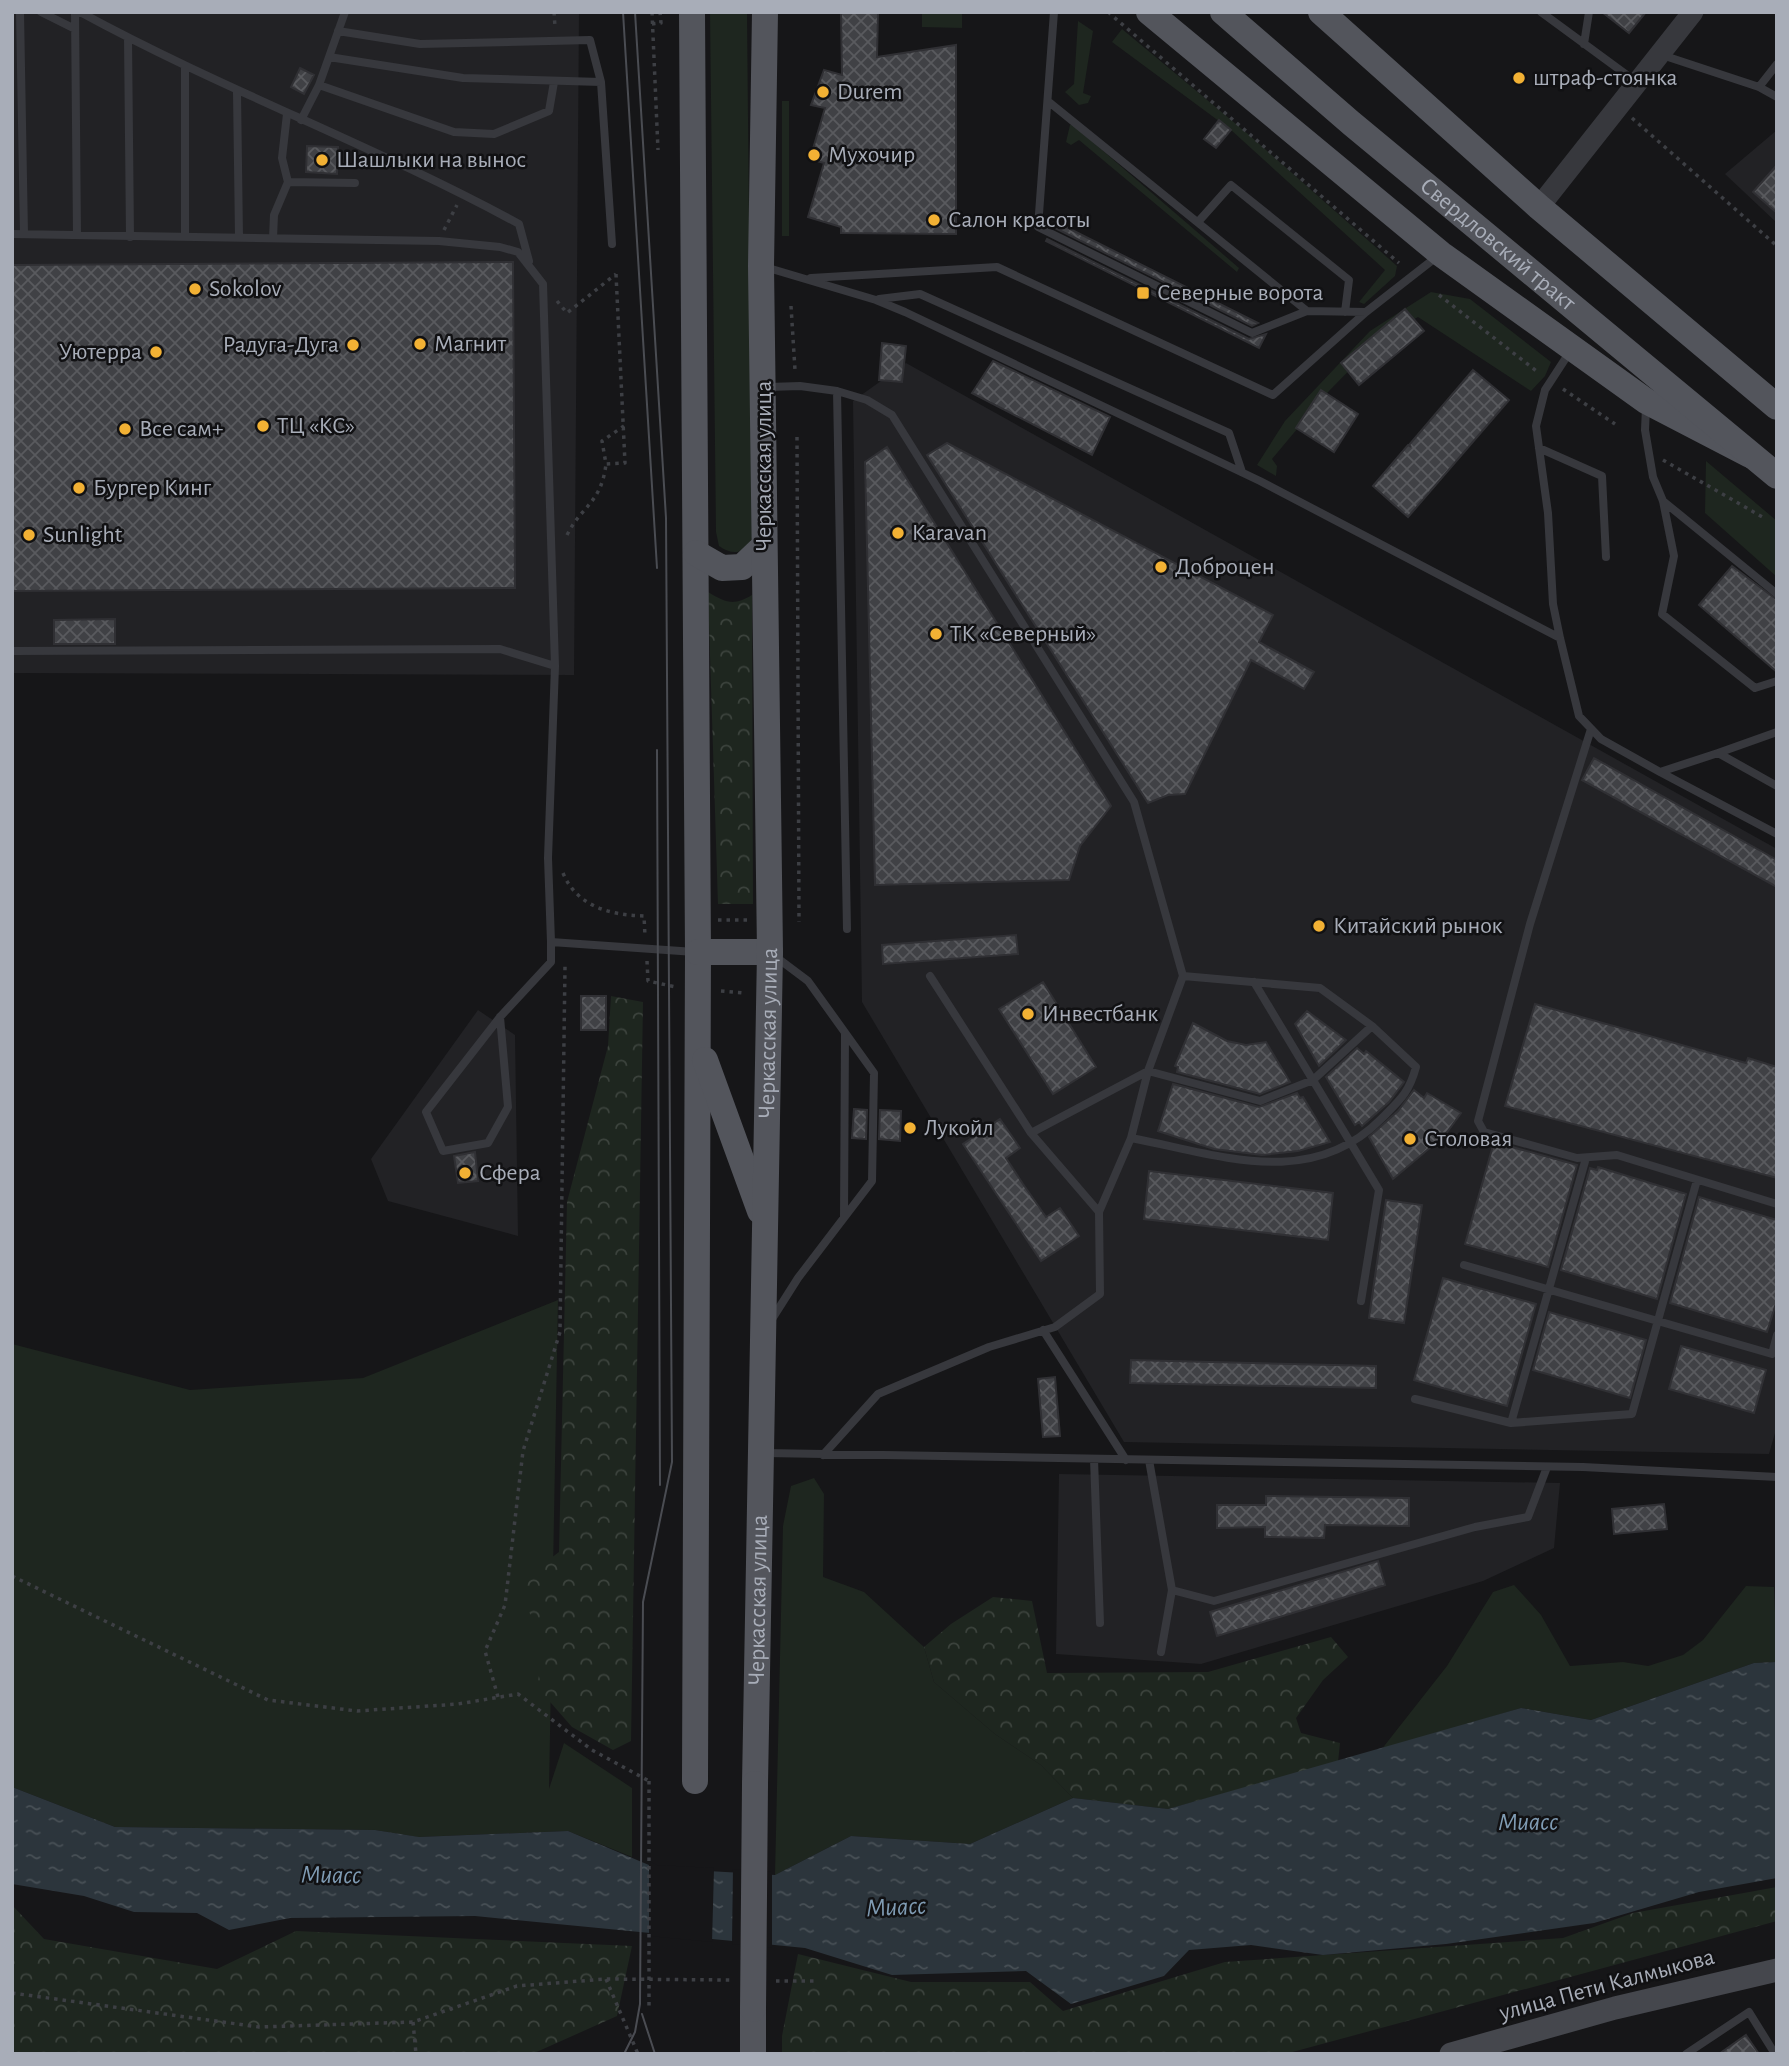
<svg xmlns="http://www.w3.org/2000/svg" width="1789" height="2066" viewBox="0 0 1789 2066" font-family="'Alegreya Sans',sans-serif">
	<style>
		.built { fill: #222225 }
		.grass { fill: #1e261f }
		.forest { fill: url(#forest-crowns) }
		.water { fill: url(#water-ripples) }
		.pier { fill: #161618 }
		.building { fill: url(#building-cross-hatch); stroke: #303034; stroke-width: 2 }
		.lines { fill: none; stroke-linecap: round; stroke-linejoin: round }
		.path { stroke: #3d3f44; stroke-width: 3.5; stroke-dasharray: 3.5 5; stroke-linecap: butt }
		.service { stroke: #37383d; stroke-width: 8 }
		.tertiary { stroke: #37383d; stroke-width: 21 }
		.secondary { stroke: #45474d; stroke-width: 23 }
		.primary { stroke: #53555c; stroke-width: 26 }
		.tram { stroke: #4a4c52; stroke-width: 2 }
		.path-bridge { stroke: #3d3f44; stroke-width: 3.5; stroke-dasharray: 3.5 5; stroke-linecap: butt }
		.primary-bridge { stroke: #53555c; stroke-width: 26 }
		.poi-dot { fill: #f2b134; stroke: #111113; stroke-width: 2.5 }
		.labels { text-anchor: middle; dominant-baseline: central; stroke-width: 5; stroke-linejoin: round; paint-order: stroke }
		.poi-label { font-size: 24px; fill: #a8adb8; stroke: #111113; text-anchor: start }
		.street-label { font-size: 24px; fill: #a8adb8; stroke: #111113 }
		.water-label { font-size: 26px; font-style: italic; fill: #7f9bb3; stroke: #111113 }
	</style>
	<defs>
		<pattern id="forest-crowns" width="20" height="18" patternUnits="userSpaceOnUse" patternTransform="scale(1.75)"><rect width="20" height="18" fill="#1e261f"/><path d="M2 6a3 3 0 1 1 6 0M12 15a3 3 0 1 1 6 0" fill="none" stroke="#3c433d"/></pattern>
		<pattern id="water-ripples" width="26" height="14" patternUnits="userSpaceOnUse" patternTransform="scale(1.75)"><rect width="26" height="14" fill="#2c353c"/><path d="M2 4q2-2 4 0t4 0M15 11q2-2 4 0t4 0" fill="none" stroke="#485056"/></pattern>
		<pattern id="building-cross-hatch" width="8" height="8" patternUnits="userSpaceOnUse" patternTransform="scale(1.75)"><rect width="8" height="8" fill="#404145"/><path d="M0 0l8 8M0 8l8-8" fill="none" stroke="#595a5e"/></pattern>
	</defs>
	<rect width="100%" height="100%" fill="#161618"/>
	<path class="built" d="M12,12H579L574,675L12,673Z
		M1777,130V223L1725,174Z
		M906,363L1777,849V1426L1769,1454L1124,1442L862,1002L853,401Z
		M478,1010L515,1035L518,1236L388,1201L371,1159Z
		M1059,1474L1560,1483L1554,1548L1483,1581L1201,1664L1056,1654Z"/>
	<path class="grass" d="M710,12H747L752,538C745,554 733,556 719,546L716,532Z
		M922,13L962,14V28L922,27Z
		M1078,21L1093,31L1083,93L1091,96L1088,103L1079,105L1065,92L1074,84Z
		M1122,29L1248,134L1397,266L1395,276L1364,304L1359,302L1385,270L1231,130L1112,42Z
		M782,101H789V236H782Z
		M1070,125H1073L1239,268L1237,272L1079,140L1071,145L1066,142Z
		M1431,292L1470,299L1551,362L1545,376L1531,391L1418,317L1381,338L1329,391L1272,459L1277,466L1276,476L1257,465L1285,421L1370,331Z
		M1706,461L1777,521V577L1705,513Z
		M558,1300L549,1789L564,1743L632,1788V1857L568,1831L418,1837L375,1830L115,1827L12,1787V1344L190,1390L363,1378Z
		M814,1478L824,1494L823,1577L864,1592L924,1647L934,1682L995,1734L1041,1765L1073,1798L970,1844L851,1836L775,1875L783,1526L791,1486Z
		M1514,1585L1541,1615L1570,1666L1623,1662L1648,1666L1683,1655L1703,1640L1746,1586L1774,1587L1777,1662L1754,1663L1591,1720L1521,1708L1381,1750L1447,1666L1493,1592Z"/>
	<path class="forest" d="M708,592C726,603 734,606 752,595L753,904H718Z
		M611,996L643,1002L631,1741L613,1750L572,1727L537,1687L544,1646L517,1584L559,1552L567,1202L608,1046Z
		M993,1597L1032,1601L1047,1673L1208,1672L1331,1637L1348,1657L1323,1680L1296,1718L1301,1733L1340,1743L1338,1762L1168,1809L1073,1798L1041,1765L995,1734L934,1682L924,1647L951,1624Z
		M1777,1887V1921L1285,2054H782V2036L798,1954L911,1982H1030L1063,2011L1225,1962L1563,1938L1633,1913Z
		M12,1905L44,1939L217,1969L296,1931L632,1946L617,2016L532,2054H12Z"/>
	<path class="water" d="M1777,1662V1878L1699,1892L1594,1923L1446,1944L1323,1955L1251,1945L1189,1950L1164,1976L1071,2004L1026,1971L892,1975L805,1948L475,1916L290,1918L229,1930L197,1913L134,1912L84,1896L12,1884V1787L115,1827L375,1830L419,1837L568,1831L656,1868L775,1875L851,1836L970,1844L1073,1798L1168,1809L1521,1708L1591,1720L1754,1663Z"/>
	<path class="pier" d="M649,1861L657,1865L714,1868L712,1942L649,1936Z
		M733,1869L772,1872V1948L732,1944Z"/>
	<path class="building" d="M841,12H878L877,57L956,45V234L841,233V227L808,217L824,163L810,159L825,108L811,105L824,70L842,75Z
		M1602,12H1646L1629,33Z
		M300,68L314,75L304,94L291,87Z
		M1219,120L1231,130L1216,148L1204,139Z
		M307,146L338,147L337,174L306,172Z
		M1777,165V213L1753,192Z
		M1056,222L1258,323L1252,326L1053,227Z
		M1047,239L1249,339L1266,334L1259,348L1046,241Z
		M513,262L515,588L12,591V265Z
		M1405,309L1424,331L1359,385L1341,363Z
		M882,343L906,346L902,382L879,380Z
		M993,361L1110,417L1092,455L972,393Z
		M1473,370L1509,400L1408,517L1373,486L1408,445L1411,447L1409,445Z
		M1321,390L1358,414L1334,452L1296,428Z
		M947,443L1273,615L1259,642L1314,672L1304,689L1251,660L1185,794L1168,795L1148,803L927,455Z
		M887,447L1111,806L1080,846L1069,880L875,885L865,462Z
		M1732,566L1777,600V672L1699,605Z
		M115,619V644H54V620Z
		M1594,758L1777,860V887L1582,780Z
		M1016,935L1018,954L883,964L882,945Z
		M1043,982L1096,1067L1053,1094L999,1009Z
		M581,996H606V1030H581Z
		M1535,1004L1746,1063L1748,1058L1777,1067V1178L1505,1106Z
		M1307,1011L1346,1040L1319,1066L1295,1024Z
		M1193,1023L1227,1041L1246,1045L1266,1042L1290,1082L1260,1094L1177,1072L1178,1067L1175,1066Z
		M1357,1048L1364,1054L1366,1051L1404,1082L1389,1102L1362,1126L1359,1122L1355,1125L1326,1077Z
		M1173,1084L1259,1107L1297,1093L1300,1098L1303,1097L1330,1142L1298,1151L1262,1155L1214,1149L1158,1131Z
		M1414,1090L1424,1098L1427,1093L1461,1113L1445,1135L1393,1179L1369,1137L1398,1111Z
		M854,1109L867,1110L866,1139L852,1138Z
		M880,1110L901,1111L900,1141L879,1139Z
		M1000,1119L1020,1148L1006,1158L1023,1184L1046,1217L1060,1208L1079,1236L1041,1261L963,1144Z
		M1494,1142L1577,1165L1548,1267L1465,1244Z
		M475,1152L478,1181L458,1183L454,1156Z
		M1598,1167L1686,1194L1657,1299L1561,1270L1590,1168L1597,1170Z
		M1149,1171L1333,1193L1328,1240L1144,1219Z
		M1699,1197L1777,1220V1300L1767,1332L1670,1303Z
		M1386,1200L1422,1205L1404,1323L1369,1318Z
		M1443,1278L1536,1304L1507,1406L1414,1380Z
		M1549,1312L1646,1340L1630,1398L1533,1370Z
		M1681,1346L1766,1370L1754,1413L1669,1389Z
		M1131,1360L1376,1366V1388L1130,1383Z
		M1055,1377L1060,1436L1043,1437L1038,1379Z
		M1266,1496L1409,1498V1526L1325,1525L1324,1538L1265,1537V1527L1217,1528V1505H1266Z
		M1664,1504L1667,1529L1614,1534L1612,1509Z
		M1378,1561L1385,1585L1217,1636L1210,1612Z
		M1746,2035L1759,2054H1719Z"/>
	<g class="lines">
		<path class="path" d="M554,12L555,27
			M652,12L658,150
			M1108,12L1399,263
			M652,24L661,23L660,12
			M1632,118L1777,246
			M444,230L457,205
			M616,274L625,463L606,464L602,441L624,426
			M1439,295L1539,373
			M557,301L567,313L616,274
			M791,306L795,370
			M1563,389L1615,424
			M797,437L799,922
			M1663,460L1766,519
			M567,535C582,505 601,504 606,464
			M563,873C577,907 611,915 644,916L645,936
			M718,920H748
			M647,961L648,981L676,987
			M721,991L744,993
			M12,1576L268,1700L357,1711L458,1704L518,1694L592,1750L649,1781
			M498,1697L485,1651L505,1605L523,1451L560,1332L565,966
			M606,1979L638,2054
			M776,1981H815
			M12,1993L259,2027L413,2022L517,1986L606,1979L733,1980
			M413,2022L416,2054"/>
		<path class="service" d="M20,12L24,234
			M41,12L75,29
			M75,12L77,235
			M80,12C223,90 376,146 519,224L529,261
			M1054,12L1038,227L1252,333L1307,311L1366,312L1439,255
			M1541,12L1635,81
			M338,31L420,44L590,40L601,82
			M128,38L130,237
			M1584,44L1589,12
			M1662,55L1759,87L1777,97
			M329,57L463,78L601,82L612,244
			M185,66V237
			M319,85L345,12
			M1759,87L1777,64
			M237,92L239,237
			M1049,102L1307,311
			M301,120L319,85L454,132L494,134L549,111L554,82
			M288,182L355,183
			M1198,222L1231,185L1349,280L1345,312
			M12,234L439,241L500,247L518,252L543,284L555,666L548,858L551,942L695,952
			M273,238L274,215L288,182L282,158L287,114
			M765,267L876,300L905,312L1260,481L1560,638
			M811,278L997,267L1273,395L1366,312
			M879,299L920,294L1229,433L1242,472
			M1571,350L1545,390L1536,426L1548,513L1553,604L1560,638L1579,716L1601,739L1660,772L1718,753
			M768,387L800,386L837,391L847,929
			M837,391L867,400L892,415L1134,802L1183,976L1148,1071L1131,1138L1099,1212
			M1646,407L1645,430L1653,477L1663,501L1674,556L1662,614L1755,688L1777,681
			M1539,448L1602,476L1606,557
			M1663,501L1777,594
			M12,651L500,649L555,666
			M1591,729L1530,924L1478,1121L1484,1132L1577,1158L1617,1155L1777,1204
			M1777,732L1718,753L1777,786
			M1660,772L1777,834
			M1254,982L1379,1190L1361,1301
			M500,1017L508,1107L488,1143L443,1151L426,1112L500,1017L551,962V942
			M1031,1133L1148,1071L1260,1101L1313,1080L1372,1026
			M1131,1138C1217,1154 1310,1191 1381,1119C1400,1100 1409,1093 1416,1067L1372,1026L1320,988L1183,976
			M844,1217L845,1034
			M1464,1265L1772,1354L1777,1335
			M772,1319L798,1278L872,1181L874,1073L808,981L776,957
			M1043,1330L1126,1460
			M1415,1399L1511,1423L1586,1158
			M1511,1423L1632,1414L1697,1180
			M765,1453L1583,1467L1777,1477
			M823,1455L878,1394L989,1347L1055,1327L1100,1294L1099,1212L1031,1133L930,976
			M1094,1459L1100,1623
			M1149,1460L1172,1590L1161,1652
			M1172,1590L1214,1601L1475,1527L1528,1517L1547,1467
			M1686,2054L1749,2012L1775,2054"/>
		<path class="tertiary" d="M1539,207L1693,12"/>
		<path class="secondary" d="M1451,2054L1615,2008L1777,1970"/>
		<g class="primary">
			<path d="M692,12L698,952L695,1781"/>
			<path d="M1149,12L1441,254L1646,401L1750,455"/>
			<path id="s1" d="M1223,12L1351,123L1777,476"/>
			<path d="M1321,12L1539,207L1777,407"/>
			<path d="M696,553L722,568L742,567L763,547"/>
			<path d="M698,952H770"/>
			<path d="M705,1060L760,1211"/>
			<path id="s2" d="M755,1784L770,952L761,266L765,12"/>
			<path d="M753,2054V2009"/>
		</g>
		<path class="tram" d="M623,12L657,568
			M657,750L660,1485
			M642,2014L655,2054
			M624,2054L635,2032L640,2004L643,1602L672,1462L666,518L635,12"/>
		<path class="path-bridge" d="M649,1781V2006"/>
		<path class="primary-bridge" d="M753,2009L755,1784"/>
	</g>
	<g class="poi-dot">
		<circle cx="1519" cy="78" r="7"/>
		<circle cx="823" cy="92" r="7"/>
		<circle cx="814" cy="155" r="7"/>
		<circle cx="322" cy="160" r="7"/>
		<circle cx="934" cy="220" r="7"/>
		<circle cx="195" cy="289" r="7"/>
		<rect x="1136" y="286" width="14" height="14" rx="3.5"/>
		<circle cx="420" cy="344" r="7"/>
		<circle cx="353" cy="345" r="7"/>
		<circle cx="156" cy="352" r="7"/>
		<circle cx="263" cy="426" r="7"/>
		<circle cx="125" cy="429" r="7"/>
		<circle cx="79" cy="488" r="7"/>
		<circle cx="898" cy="533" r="7"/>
		<circle cx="29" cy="535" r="7"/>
		<circle cx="1161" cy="567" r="7"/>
		<circle cx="936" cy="634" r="7"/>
		<circle cx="1319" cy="926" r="7"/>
		<circle cx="1028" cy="1014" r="7"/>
		<circle cx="910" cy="1128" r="7"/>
		<circle cx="1410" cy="1139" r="7"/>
		<circle cx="465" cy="1173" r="7"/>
	</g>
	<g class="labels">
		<g class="poi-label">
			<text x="1533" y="78">штраф-стоянка</text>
			<text x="837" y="92">Durem</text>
			<text x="828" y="155">Мухочир</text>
			<text x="336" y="160">Шашлыки на вынос</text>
			<text x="948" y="220">Салон красоты</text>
			<text x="209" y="289">Sokolov</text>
			<text x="1157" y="293">Северные ворота</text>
			<text x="434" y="344">Магнит</text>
			<text x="339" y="345" text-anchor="end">Радуга-Дуга</text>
			<text x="142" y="352" text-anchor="end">Уютерра</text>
			<text x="277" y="426">ТЦ «КС»</text>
			<text x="139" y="429">Все сам+</text>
			<text x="93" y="488">Бургер Кинг</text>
			<text x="912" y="533">Karavan</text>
			<text x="43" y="535">Sunlight</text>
			<text x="1175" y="567">Доброцен</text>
			<text x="950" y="634">ТК «Северный»</text>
			<text x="1333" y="926">Китайский рынок</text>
			<text x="1042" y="1014">Инвестбанк</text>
			<text x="924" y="1128">Лукойл</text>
			<text x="1424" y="1139">Столовая</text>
			<text x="479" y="1173">Сфера</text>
		</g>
		<g class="street-label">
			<text stroke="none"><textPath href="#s1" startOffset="360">Свердловский тракт</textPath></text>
			<text transform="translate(764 466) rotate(-90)">Черкасская улица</text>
			<text stroke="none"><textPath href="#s2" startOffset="751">Черкасская улица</textPath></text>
			<text stroke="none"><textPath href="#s2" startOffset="184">Черкасская улица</textPath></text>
			<text transform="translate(1607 1985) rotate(-15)">улица Пети Калмыкова</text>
		</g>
		<g class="water-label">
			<text x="1528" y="1822">Миасс</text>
			<text transform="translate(331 1875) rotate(1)">Миасс</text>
			<text transform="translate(896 1907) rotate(-3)">Миасс</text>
		</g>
	</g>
	<rect width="1789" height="2066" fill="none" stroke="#a8adb8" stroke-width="28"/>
</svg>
